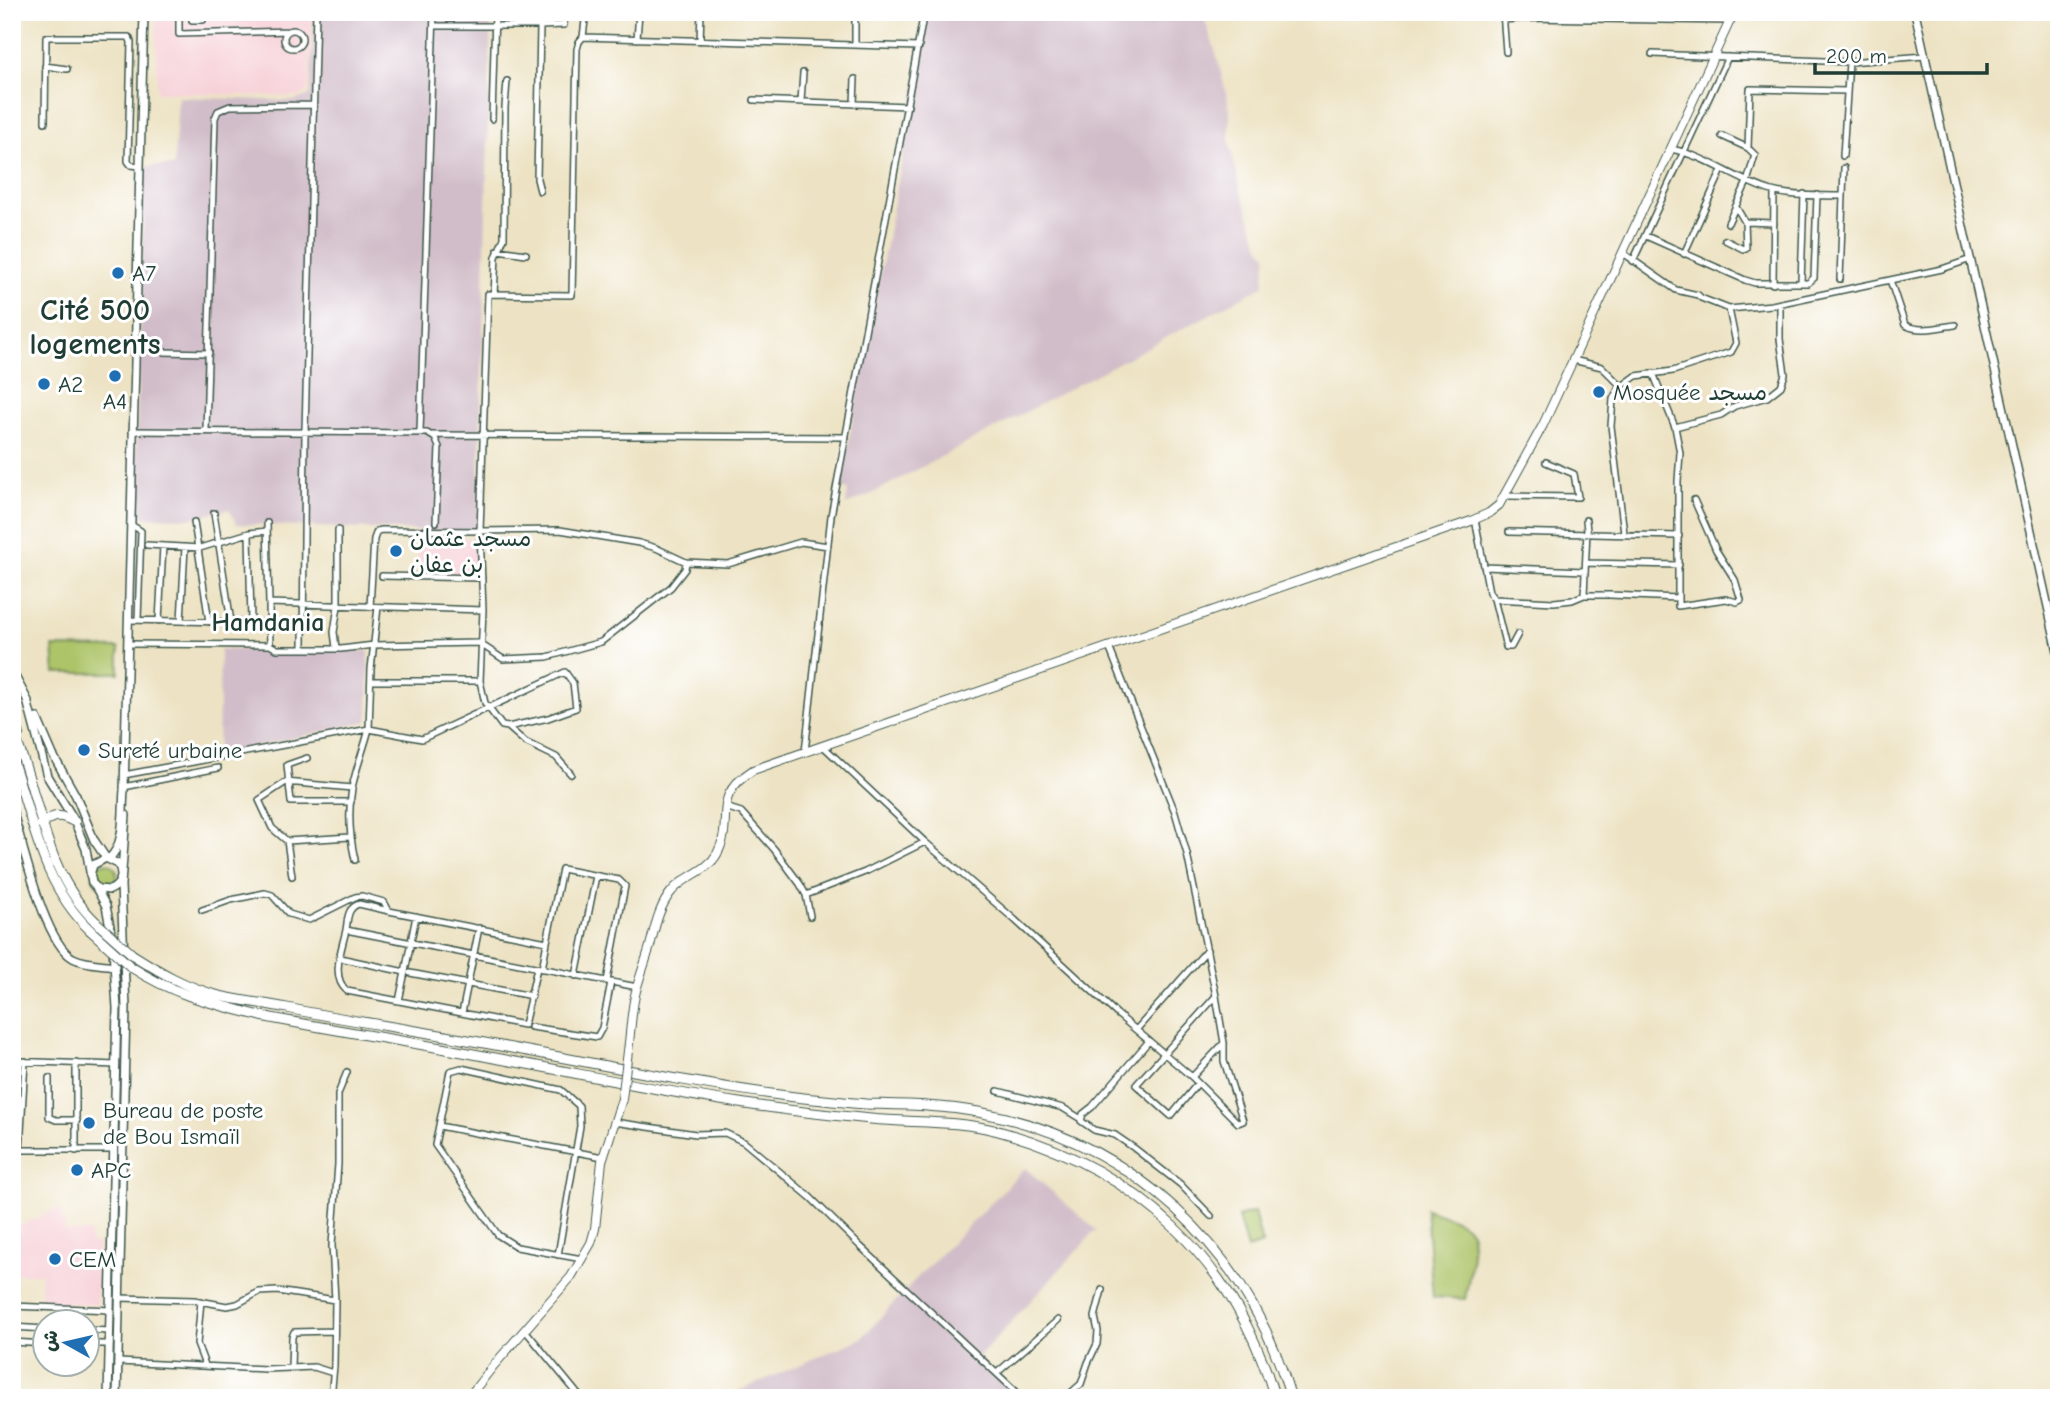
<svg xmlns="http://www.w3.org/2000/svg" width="2071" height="1410" viewBox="0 0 2071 1410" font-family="'Comic Neue','Playpen Sans Arabic',sans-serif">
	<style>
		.built { fill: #f6cfd6 }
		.industrial { fill: #d1bdc9 }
		.green { fill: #adc469; stroke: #66804e; stroke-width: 2 }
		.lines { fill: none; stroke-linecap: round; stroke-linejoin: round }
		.minor-casing { stroke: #3e564a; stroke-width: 8 }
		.secondary-casing { stroke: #3e564a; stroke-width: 10 }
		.primary-casing { stroke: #3e564a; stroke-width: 10 }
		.motorway-casing { stroke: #3e564a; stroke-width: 11 }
		.minor { stroke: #fff; stroke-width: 5 }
		.secondary { stroke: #fff; stroke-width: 7 }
		.primary { stroke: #fff; stroke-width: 8 }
		.motorway { stroke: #fff; stroke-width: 9 }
		.primary-bridge-casing { stroke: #3e564a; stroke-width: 10; stroke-linecap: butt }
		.motorway-bridge-casing { stroke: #3e564a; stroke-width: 11; stroke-linecap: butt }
		.primary-bridge { stroke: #fff; stroke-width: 8 }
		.motorway-bridge { stroke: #fff; stroke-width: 9 }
		.poi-dot { fill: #1f6fb2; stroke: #fff; stroke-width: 2.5 }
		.labels { text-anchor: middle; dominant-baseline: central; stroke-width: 6; stroke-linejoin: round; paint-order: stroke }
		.poi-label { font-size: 23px; fill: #1f3d34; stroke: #fff; text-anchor: start }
		.quarter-label { font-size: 26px; font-weight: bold; fill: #1f3d34; stroke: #fff }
		.district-label { font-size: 30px; font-weight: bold; fill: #1f3d34; stroke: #fff }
	</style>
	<rect width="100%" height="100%" fill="#fff"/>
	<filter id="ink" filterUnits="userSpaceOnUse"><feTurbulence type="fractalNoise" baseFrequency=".0143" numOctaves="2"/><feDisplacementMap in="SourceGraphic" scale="14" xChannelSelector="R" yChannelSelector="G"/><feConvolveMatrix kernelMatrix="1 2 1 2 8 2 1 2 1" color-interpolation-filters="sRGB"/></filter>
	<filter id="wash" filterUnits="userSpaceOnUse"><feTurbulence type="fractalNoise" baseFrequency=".00686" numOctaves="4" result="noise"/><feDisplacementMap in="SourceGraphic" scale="28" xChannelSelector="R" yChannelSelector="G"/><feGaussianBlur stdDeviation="1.57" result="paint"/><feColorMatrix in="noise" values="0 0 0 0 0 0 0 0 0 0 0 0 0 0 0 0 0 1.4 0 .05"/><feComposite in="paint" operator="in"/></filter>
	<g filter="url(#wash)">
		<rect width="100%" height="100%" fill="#ede3c4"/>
		<path class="built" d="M156,12H313L308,90L300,97L157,92Z
			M418,538H475V577L418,575Z
			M60,1208L66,1231L90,1232L91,1244L98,1243L97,1305L41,1302L40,1274H12V1229Z"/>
		<path class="industrial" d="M314,12H491L478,533L237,524L229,509L192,518L134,517L145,166H174L178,97L293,101L308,96L310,92Z
			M930,12H1202L1216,53L1230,109L1229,139L1240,189L1260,246L1267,254L1263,286L875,492L846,505L848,490L840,487Z
			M220,649L369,651L368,721L218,755Z
			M1025,1168L1096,1230L978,1358L1022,1398H747L739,1391L862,1338L914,1281Z"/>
		<path class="green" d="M53,647L119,648V673H55Z
			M93 875a12 12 0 1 1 24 0a12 12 0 1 1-24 0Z
			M1426,1209C1438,1214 1458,1218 1467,1227C1478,1239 1468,1283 1465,1299L1433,1297Z
			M1254,1212L1262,1244L1247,1249L1238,1217Z"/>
	</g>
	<g filter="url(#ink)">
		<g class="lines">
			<defs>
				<path id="minor" d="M179,12V34L289,31
					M193,12L192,20H203V14
					M541,12L540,26L564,25L565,12
					M579,12L639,14
					M586,12L583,37L579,42L577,49L572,295L488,294L480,531L560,530L639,543L656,548L686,562L728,564L801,542L828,546
					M804,12L924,15
					M1503,12L1506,52
					M179,14H203V12
					M1504,20L1525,18L1731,21
					M434,26H540L537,179L540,191
					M284 39a9 9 0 1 1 18 0a9 9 0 1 1-18 0Z
					M583,37L919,47
					M637,39L639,12
					M700,41L701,12
					M855,45V13
					M1652,54L1849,62L1925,56
					M45,66L67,69
					M754,100L908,106
					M801,101L803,73
					M854,104L855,79
					M492,119L495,12
					M45,122L46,37H129L131,42L128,161L131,165L140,166
					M1722,136L1748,148L1755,155L1747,182L1728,223
					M1748,148L1750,89L1847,91
					M1671,149C1707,156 1737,181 1772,191C1793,197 1820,195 1843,196L1844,168
					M1843,156L1849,62
					M1745,222L1774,223
					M1646,236L1745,280L1755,283H1808L1814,278L1817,195
					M1725,240L1743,249L1746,248L1745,222L1736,207
					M498,250L526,254
					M1623,253L1676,290L1698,295L1701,298L1729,309L1736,343L1731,352L1673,371L1636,376L1618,389L1613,399L1611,426L1624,533
					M1684,254L1722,170
					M1633,261L1728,57
					M1840,279L1843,196
					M1890,280L1905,325C1920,333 1938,327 1955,325
					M1801,283L1804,194
					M1773,284L1774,192
					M494,294L496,257L504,238L505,107L507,81
					M1729,309L1772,305L1942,269L1971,259
					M163,352L209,353
					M1573,360L1602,367L1621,386
					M1675,427L1721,415L1735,406L1767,397L1781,386L1785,374L1780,339V304
					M206,430L215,118L218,111L230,106L312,105
					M132,431L427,433L435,438L439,447L436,522
					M420,432L434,12
					M432,435L846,437
					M1506,496L1578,497L1574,474L1546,462
					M214,513L231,622
					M1475,519L1489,592L1494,599L1506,647H1511L1518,634
					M194,522L209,622
					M267,523L270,645
					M130,524L141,531L138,620
					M1509,532L1679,536
					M249,533L251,623
					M147,545L200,548L249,533L267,531
					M1586,563L1679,565
					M1484,567L1585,571
					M382,576L482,578
					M1584,595L1587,531L1586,520
					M1678,598V606L1726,599L1737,602L1741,600L1735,580L1716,550L1694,500
					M1494,599L1554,602L1572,600L1584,595H1610L1678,598V481L1680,453L1675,427L1653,373
					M269,603L483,610
					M370,607L374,539L377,531L382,530L480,531L483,610L480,681L485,703L502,726L508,727
					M128,620L270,623
					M159,621L163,546
					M181,621L185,547
					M128,644L270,645L277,649H341L374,645L479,643L503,659L547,657L601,642L671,587L685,569L686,562
					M303,647L305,431L316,12
					M336,648L334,632L338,606V530
					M371,681H480
					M823,746L925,842L1015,920L1117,1014L1192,1077L1238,1123L1243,1121L1224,1061V1043L1216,996L1187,854L1175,812L1109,647
					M805,752L831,516L924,12
					M307,758L287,765L291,802H351
					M124,775L369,729L371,669L378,607
					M124,787L218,768
					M725,807L741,812L774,849L800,884L806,895L810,916
					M287,841L350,837
					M12,843H23
					M355,860C350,838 348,812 352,788C356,768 364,749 369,729L422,739L565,672L573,683L576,708L548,718L508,727L525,742L556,757L571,774
					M292,876L287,841L272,828L259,800L286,782L352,788
					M806,895L865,872L925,842
					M202,910L231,900L265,893L272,895L289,914L309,920L355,897L362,896L384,902L389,911L547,942L542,969
					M389,911L359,904C347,908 348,918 346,930L637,987
					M346,930C342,949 330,977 347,991L524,1025L537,968
					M547,942L562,869L619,880L625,886L607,981
					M340,958L405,972L416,916
					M410,973L532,996
					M576,976L596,876
					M399,1001L405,972
					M462,1013L479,928
					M531,1027L597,1037L602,1028L611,982
					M1136,1030L1207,950
					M1149,1041L1092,1107L1083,1114L1081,1121L1094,1130L1115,1135L1134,1148L1180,1184L1211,1216
					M12,1061L116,1065
					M76,1063V1151
					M1192,1077L1224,1043
					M49,1078V1117L56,1120H77
					M1198,1083L1171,1116L1136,1085L1216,996
					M998,1091L1063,1108L1081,1119
					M614,1122L696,1134L725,1133L744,1142L810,1197L860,1246L1023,1398
					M439,1126L603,1157
					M12,1150H114
					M20,1150L25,1061
					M558,1255L580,1126L579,1106L561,1090L461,1068L450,1071L435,1145L498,1235L517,1247L582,1259
					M119,1298L194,1300L227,1306L237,1304L259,1292L277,1291L335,1300
					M201,1301L197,1344L205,1365
					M12,1306L111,1310
					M12,1327L46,1329
					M88,1330L110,1331
					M525,1330L581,1398
					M12,1342L46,1344
					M88,1344H110
					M118,1362L266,1369L314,1367L333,1373
					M291,1367L292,1337L294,1332L334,1331
					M998,1372L1058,1320
					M331,1398L334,1366L335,1300L332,1245L338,1164V1094L347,1072
					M1065,1398L1081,1384L1088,1363L1097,1344L1098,1331L1095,1317L1102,1290"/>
				<path id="secondary" d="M1915,12L2059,656
					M12,671L28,701
					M27,700L47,776L73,818L86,849L92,883L98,889L110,890C121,885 124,875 118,864L106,858L93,865L90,875
					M37,718L53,755L76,796L94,840L106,858
					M12,810C23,843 43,941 73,958C85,964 101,964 115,966
					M108,859C126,846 122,810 124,790L144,12
					M95,886L106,906L112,937
					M108,1398L117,1008L113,949
					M117,1398L126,1008L121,885L126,815"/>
				<path id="primary" d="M628,1051C631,1030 631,1008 637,987C641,973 646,960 650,946C655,927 659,906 672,891C684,876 707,872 717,854C736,819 708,799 753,770L1471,521L1489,513L1499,505L1543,425L1734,12
					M468,1398L494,1365L571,1277L591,1243L595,1229L602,1161L622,1099"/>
				<path id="motorway" d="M12,718L19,733
					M12,730C41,795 42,872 97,923
					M12,759C33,819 41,883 90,930
					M41,824C55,814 60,814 75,822
					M133,955C160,972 185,987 216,995C239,1001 264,1003 287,1008C345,1020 404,1028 462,1039C571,1058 678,1082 787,1096C813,1099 840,1102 866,1104C903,1105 941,1105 978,1112C1132,1140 1248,1248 1291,1398
					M131,967C176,996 211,1003 261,1016C337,1031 413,1042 489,1057C572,1072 655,1090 739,1103C783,1110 827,1115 871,1119C913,1123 957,1120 998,1131C1136,1168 1235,1260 1275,1398"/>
			</defs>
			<use href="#minor" class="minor-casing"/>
			<use href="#secondary" class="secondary-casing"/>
			<use href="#primary" class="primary-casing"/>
			<use href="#motorway" class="motorway-casing"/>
			<use href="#minor" class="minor"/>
			<use href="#secondary" class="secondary"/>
			<use href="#primary" class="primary"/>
			<use href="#motorway" class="motorway"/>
			<defs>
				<path id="primary-bridge" d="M622,1099L628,1051"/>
				<path id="motorway-bridge" d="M97,923L133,955
					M90,930L131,967"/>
			</defs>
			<use href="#primary-bridge" class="primary-bridge-casing"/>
			<use href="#motorway-bridge" class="motorway-bridge-casing"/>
			<use href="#primary-bridge" class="primary-bridge"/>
			<use href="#motorway-bridge" class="motorway-bridge"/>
		</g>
	</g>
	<g class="poi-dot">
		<circle cx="118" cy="273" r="7"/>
		<circle cx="115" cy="376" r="7"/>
		<circle cx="44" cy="384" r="7"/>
		<circle cx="1599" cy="392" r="7"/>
		<circle cx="396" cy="551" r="7"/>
		<circle cx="84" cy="750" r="7"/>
		<circle cx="89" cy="1123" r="7"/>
		<circle cx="77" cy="1170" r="7"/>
		<circle cx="55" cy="1259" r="7"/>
	</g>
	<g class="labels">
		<g class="poi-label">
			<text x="132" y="273">A7</text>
			<text x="58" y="384">A2</text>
			<text x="1613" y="392">Mosquée مسجد</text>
			<text x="115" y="401" text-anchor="middle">A4</text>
			<text x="410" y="538">مسجد عثمان<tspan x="410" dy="26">بن عفان</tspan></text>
			<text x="98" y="750">Sureté urbaine</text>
			<text x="103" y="1110">Bureau de poste<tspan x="103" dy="26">de Bou Ismaïl</tspan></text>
			<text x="91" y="1170">APC</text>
			<text x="69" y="1259">CEM</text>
		</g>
		<g class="quarter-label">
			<text x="268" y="623">Hamdania</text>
		</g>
		<g class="district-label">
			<text x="95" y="310">Cité 500<tspan x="95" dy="34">logements</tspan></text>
		</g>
	</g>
	<rect width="2071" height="1410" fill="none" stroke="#fff" stroke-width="42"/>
	<g transform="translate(66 1343) rotate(278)"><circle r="33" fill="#ffffff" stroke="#a5b1ae" stroke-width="2"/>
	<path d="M0-5L12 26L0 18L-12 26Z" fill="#1f6fb2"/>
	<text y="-10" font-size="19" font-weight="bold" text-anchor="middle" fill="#1f3d34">ش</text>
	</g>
	<path d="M1815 63v10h172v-10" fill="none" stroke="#1f3d34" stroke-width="3.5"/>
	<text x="1826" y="63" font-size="21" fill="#1f3d34" stroke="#ffffff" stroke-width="5" paint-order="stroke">200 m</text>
</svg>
